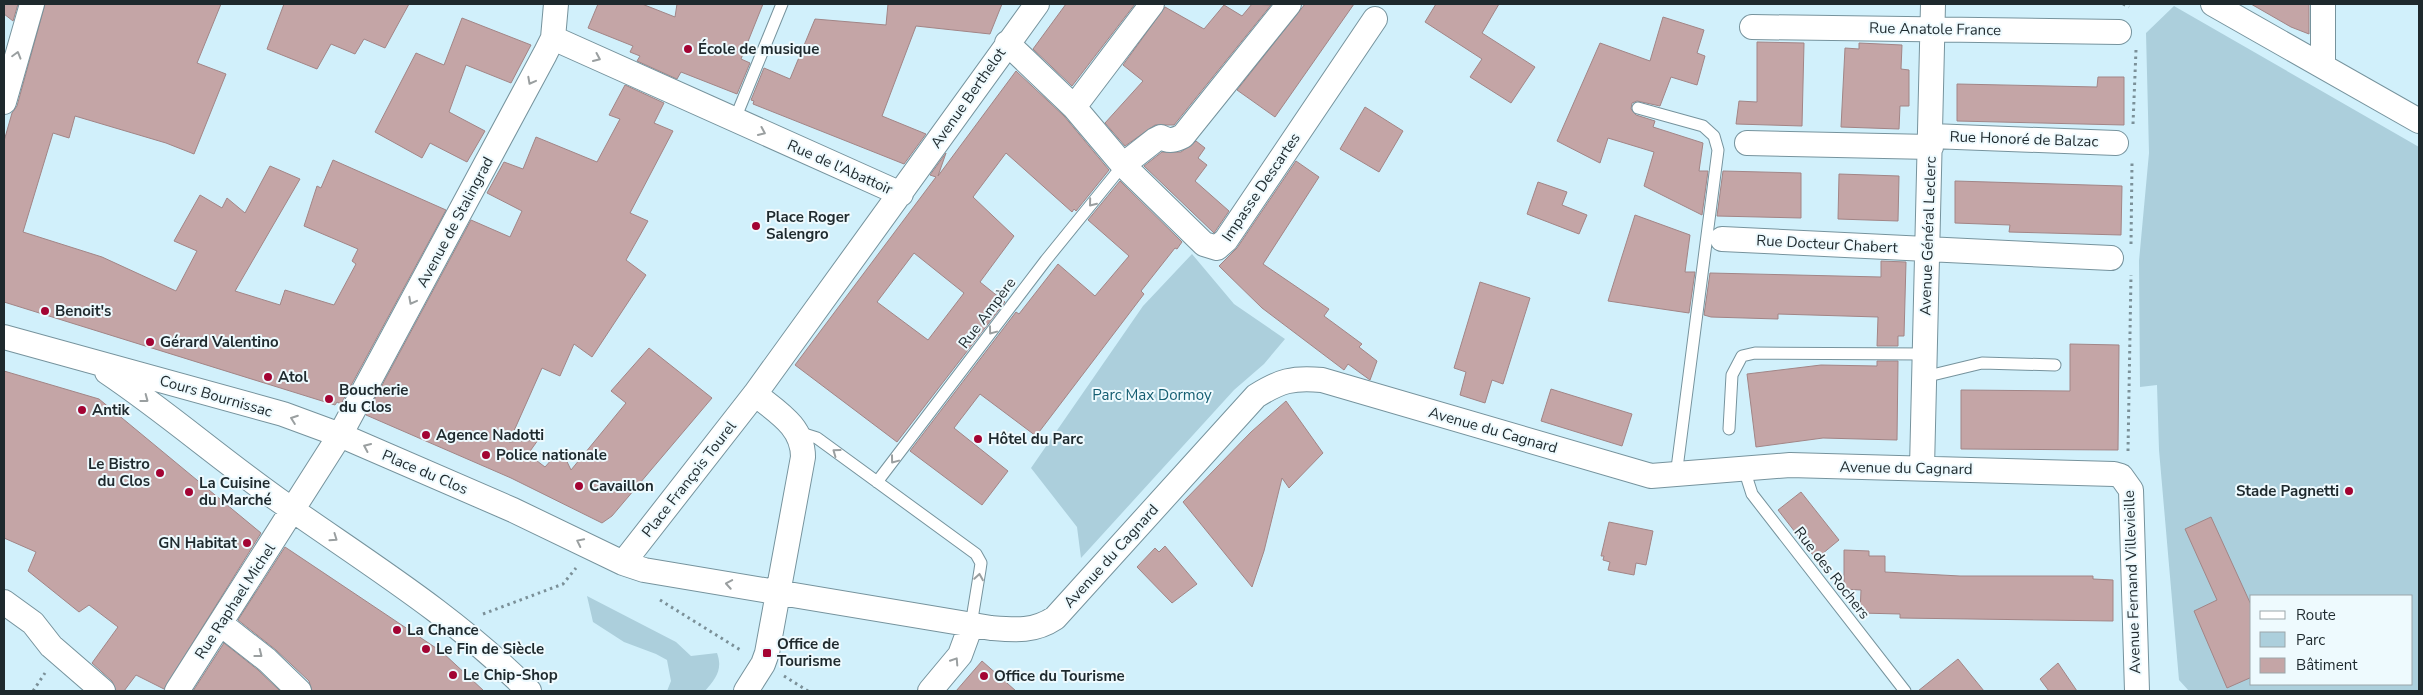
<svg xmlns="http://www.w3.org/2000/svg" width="2423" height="695" viewBox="0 0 2423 695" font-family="'Nunito Sans',sans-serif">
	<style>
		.green { fill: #accfdc; fill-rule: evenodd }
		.building { fill: #c4a5a6; stroke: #a28586; fill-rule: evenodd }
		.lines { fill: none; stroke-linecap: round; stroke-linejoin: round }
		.lane-casing { stroke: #76939d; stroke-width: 13 }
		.street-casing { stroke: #76939d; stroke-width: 26 }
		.path { stroke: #7b9098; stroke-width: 3; stroke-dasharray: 2.5 4; stroke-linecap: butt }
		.lane { stroke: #fff; stroke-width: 11 }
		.street { stroke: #fff; stroke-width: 24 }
		.oneway { stroke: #9a9fa0 }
		.poi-dot { fill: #a30433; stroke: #eefafe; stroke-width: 2 }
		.labels { text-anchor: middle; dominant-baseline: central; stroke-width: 4; stroke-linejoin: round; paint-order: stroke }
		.street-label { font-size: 15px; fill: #1e292d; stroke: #eefafe }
		.poi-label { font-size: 15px; font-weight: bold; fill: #1e292d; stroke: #eefafe; text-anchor: start }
		.park-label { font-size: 15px; fill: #155e72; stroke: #eefafe }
	</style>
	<rect width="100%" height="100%" fill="#d1f0fb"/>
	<path class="green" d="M2174,6L2419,147V691H2189L2179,680L2159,450L2157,385L2140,387L2139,261L2149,153L2146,33ZM2252,596H2412V684H2252Z
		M1192,254L1234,304L1285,339L1264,364L1234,390L1081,558L1077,527L1031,468L1143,306Z
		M587,596L676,642L691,656L717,653C723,669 716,679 705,691H667L671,681L667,660L656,654L624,642L593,622Z"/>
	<path class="building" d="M4,4H18L13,21L4,14Z
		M45,4H221L197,63L226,74L194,154L166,143L75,116L69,138L53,133L23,232L102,257L176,291L197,251L174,241L200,195L222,208L227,198L245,213L270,166L300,179L235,291L280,305L285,290L334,305L356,264L352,261L358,249L304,226L317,186L321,188L333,160L446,210L341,404L337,402L335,405L4,302V141L12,113L17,106Z
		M284,4H409L385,48L364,39L355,54L331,44L317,69L267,49Z
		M598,4H642L675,17L677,4H763L741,59L750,63L737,94L681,72L677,79L637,61L640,56L630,52L633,46L588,28Z
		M888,4H1002L990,34L916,26L882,116L926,134L904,164L753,104L754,101L751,100L764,68L790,79L815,19L886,25Z
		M1066,4H1135L1072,86L1033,49Z
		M1252,4L1271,5L1174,125H1155L1125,146L1105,123L1143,81L1123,65L1165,7L1204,29L1224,5L1242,16Z
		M1305,4H1354L1275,117L1237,90Z
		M1436,4H1499L1482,33L1535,67L1511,103L1470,77L1482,59L1425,22Z
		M2251,4H2309V34L2291,27Z
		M1663,17L1704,30L1697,53L1705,56L1697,85L1671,77L1660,106L1637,101L1632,103L1631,109L1636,115L1655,121L1653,127L1703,143L1699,171H1708L1702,215L1644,186L1654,152L1608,138L1600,163L1557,141L1600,43L1650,61Z
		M462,18L531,45L511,83L466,65L449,112L485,131L467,162L430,143L422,158L375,132L416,53L444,65Z
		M1757,42L1804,43L1802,126L1736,124L1739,101L1757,102Z
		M1859,43L1902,45L1901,69L1909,70V106H1900L1899,129L1841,127L1845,48L1859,49Z
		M1016,71L1064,116L1109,170L1076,211L1074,209L1072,212L1006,153L973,197L1014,236L980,282L1005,302L897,442L795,365L936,177L930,175L946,153L938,176ZM914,253L964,293L928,340L877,302Z
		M2098,77H2124V125L1957,121V84L2097,87Z
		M625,85L664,103L654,123L673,131L630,213L648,221L626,260L646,275L592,357L574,344L560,376L542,368L509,442L538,440L528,454L545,467L561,449L571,470L626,403L611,391L649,348L712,398L612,516L602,523L511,478L366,415L471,220L510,237L522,211L487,193L504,162L523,169L536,137L597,162L620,119L609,115Z
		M1365,107L1403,131L1379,172L1340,149Z
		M1196,141L1205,148L1198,158L1207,165L1195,181L1229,211L1214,233L1144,166L1162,152H1181Z
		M1296,161L1319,177L1263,264L1329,309L1324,316L1362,344L1359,347L1377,361L1370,380L1348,364L1344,370L1262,308L1219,266L1237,248Z
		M1723,171L1801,173V218L1717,216Z
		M1839,174L1899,176L1898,221L1838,219Z
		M1120,181L1182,242L1177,249L1175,248L1141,291L1144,294L1036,436L980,394L954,428L1008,471L982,505L910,451L1016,312L1019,314L1058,264L1095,296L1129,256L1088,220Z
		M1955,181L2122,186L2121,235L2009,232L2010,225L1955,223Z
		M1538,182L1567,192L1562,205L1587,215L1579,234L1527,214Z
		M1635,215L1690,235L1685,272H1695L1689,313L1608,301Z
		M1881,261L1906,262L1904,336H1898V346H1877L1878,317L1778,314V319L1711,317L1704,315L1710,273L1881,277Z
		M1480,282L1530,298L1503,384L1492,380L1485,403L1460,395L1466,372L1454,368Z
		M2070,344L2119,345L2118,450L1961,449V390L2070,391Z
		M1877,361H1898L1897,440L1823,438L1756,447L1747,374L1821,365L1877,366Z
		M4,371L99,399L261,533L164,689L136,675L124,691H116L112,681L92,663L118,627L89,605L79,612L28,571L36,552L4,538Z
		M1551,389L1632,414L1622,446L1541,421Z
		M1286,401L1323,453L1289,488L1282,478L1264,551L1252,587L1183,502L1251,432Z
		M1801,492L1839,540L1816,559L1778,510Z
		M2211,517L2252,607V677L2227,688L2194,611L2217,600L2185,529Z
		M1609,522L1653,531L1646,565L1636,563L1634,575L1608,570L1610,562L1603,560L1604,556H1601Z
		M1165,546L1197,584L1172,603L1137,567L1155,548L1159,552Z
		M285,547L442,652L484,691H312L309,681L276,650L238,620Z
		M1844,550L1869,551V556H1885V572L1960,576H2093V579L2113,580V621L1900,618V614L1860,613L1861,590L1844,589Z
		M224,643L258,670L280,691H193Z
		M1958,659L1984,691H1918Z
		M982,661L1016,691H956Z
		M2058,663L2077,691H2049L2040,679Z"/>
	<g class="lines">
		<defs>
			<path id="lane" d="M1638,108L1703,126L1714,136L1718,150L1676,476
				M735,119L782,4
				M1924,377L1982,363L2055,365
				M1729,429L1732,375L1742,356L1755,353L1925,354
				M798,432L817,438L976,554L981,563L980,570L971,625
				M1744,469L1752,494L1905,691
				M877,482L1046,260L1123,165"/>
			<path id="street" d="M2213,4L2419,121
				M2323,4V66
				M1752,27L2119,32
				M553,38L901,194
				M1007,43L1074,107L1123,165L1204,244L1217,248L1226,240L1375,19
				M4,102L32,4
				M1074,107L1152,4
				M1931,136L2116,143
				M1747,143L1931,147
				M1123,165L1155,140L1161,137C1169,142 1175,140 1183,136L1289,4
				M1722,239L2111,258
				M4,337L283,414L340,435L513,510L623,563L644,570L991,628C1015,630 1034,632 1055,618L1256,396C1280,381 1293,377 1322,380L1651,476L1790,465L2114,474L2121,476L2131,490L2137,691
				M107,372C165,411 219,458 277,499C363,560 454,615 529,691
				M1922,468L1933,4
				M623,563L755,394L1037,4
				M4,602L33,623L51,646L103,691
				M221,624L267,660L299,691
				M177,691L340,435L545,54L553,38L556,4
				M746,691L763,664L767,653L803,457C803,426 777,412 755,394
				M930,691L960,655L971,625"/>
		</defs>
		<use href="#lane" class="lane-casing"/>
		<use href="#street" class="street-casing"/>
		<path class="path" d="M2123,4L2129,7
			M2133,124L2136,50
			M2131,244L2132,162
			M2128,451L2131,275
			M660,600L742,651
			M483,614L563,584L576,568
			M784,676L808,691
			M33,691L45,673"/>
		<use href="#lane" class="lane"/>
		<use href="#street" class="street"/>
	</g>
	<defs><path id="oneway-chevron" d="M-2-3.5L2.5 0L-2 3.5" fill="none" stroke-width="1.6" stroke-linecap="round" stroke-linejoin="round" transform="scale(1.25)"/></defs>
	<g class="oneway">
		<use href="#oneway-chevron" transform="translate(17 55) rotate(-74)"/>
		<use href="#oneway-chevron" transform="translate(597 58) rotate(24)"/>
		<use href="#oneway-chevron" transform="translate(531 81) rotate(118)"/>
		<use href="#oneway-chevron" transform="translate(762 132) rotate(24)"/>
		<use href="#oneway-chevron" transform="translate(1092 203) rotate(129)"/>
		<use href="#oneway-chevron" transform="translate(412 301) rotate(118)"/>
		<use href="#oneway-chevron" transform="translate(992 331) rotate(127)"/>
		<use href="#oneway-chevron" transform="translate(145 399) rotate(37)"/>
		<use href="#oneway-chevron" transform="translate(294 419) rotate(-160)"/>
		<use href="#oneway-chevron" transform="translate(367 447) rotate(-156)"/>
		<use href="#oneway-chevron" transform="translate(836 452) rotate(-144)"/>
		<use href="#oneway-chevron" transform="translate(894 460) rotate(127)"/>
		<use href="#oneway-chevron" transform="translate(334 538) rotate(35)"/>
		<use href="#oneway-chevron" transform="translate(580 542) rotate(-154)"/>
		<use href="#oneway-chevron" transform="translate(979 577) rotate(-81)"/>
		<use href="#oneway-chevron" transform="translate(729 584) rotate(-170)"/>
		<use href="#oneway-chevron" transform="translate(259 654) rotate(38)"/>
		<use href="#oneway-chevron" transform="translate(955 661) rotate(-57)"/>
	</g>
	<g class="poi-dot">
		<circle cx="688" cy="49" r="5"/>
		<circle cx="756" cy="226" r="5"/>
		<circle cx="45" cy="311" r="5"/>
		<circle cx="150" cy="342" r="5"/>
		<circle cx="268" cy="377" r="5"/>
		<circle cx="329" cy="399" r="5"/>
		<circle cx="82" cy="410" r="5"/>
		<circle cx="426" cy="435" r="5"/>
		<circle cx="978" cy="439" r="5"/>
		<circle cx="486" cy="455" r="5"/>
		<circle cx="160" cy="473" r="5"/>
		<circle cx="579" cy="486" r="5"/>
		<circle cx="2349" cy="491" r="5"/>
		<circle cx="189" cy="492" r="5"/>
		<circle cx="247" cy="543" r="5"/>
		<circle cx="397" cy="630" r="5"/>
		<circle cx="426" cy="649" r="5"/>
		<rect x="762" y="648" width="10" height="10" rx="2.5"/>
		<circle cx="453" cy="675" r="5"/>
		<circle cx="984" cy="676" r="5"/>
	</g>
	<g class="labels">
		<g class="street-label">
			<text transform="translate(1935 29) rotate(1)">Rue Anatole France</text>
			<text transform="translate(968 98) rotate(-55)">Avenue Berthelot</text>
			<text transform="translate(2024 139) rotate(2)">Rue Honoré de Balzac</text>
			<text transform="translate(840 167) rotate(24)">Rue de l'Abattoir</text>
			<text transform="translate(1261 187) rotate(-56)">Impasse Descartes</text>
			<text transform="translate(455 222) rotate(-62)">Avenue de Stalingrad</text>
			<text transform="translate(1928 236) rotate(-88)">Avenue Général Leclerc</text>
			<text transform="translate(1827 244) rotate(3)">Rue Docteur Chabert</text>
			<text transform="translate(987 313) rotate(-53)">Rue Ampère</text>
			<text transform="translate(216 396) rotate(16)">Cours Bournissac</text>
			<text transform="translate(1493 430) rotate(16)">Avenue du Cagnard</text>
			<text transform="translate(1906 468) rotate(1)">Avenue du Cagnard</text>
			<text transform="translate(425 472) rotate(23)">Place du Clos</text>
			<text transform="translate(689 479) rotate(-52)">Place François Tourel</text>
			<text transform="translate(1111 556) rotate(-48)">Avenue du Cagnard</text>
			<text transform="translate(1832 573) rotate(52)">Rue des Rochers</text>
			<text transform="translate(2132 582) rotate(-92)">Avenue Fernand Villevieille</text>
			<text transform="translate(235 601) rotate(-57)">Rue Raphael Michel</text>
		</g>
		<g class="poi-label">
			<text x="698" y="49">École de musique</text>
			<text x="766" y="217">Place Roger<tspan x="766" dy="17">Salengro</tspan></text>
			<text x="55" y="311">Benoit's</text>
			<text x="160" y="342">Gérard Valentino</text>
			<text x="278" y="377">Atol</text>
			<text x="339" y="390">Boucherie<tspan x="339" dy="17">du Clos</tspan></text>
			<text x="92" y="410">Antik</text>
			<text x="436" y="435">Agence Nadotti</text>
			<text x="988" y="439">Hôtel du Parc</text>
			<text x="496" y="455">Police nationale</text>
			<text x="150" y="464" text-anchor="end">Le Bistro<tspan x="150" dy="17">du Clos</tspan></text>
			<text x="199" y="483">La Cuisine<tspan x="199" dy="17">du Marché</tspan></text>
			<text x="589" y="486">Cavaillon</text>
			<text x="2339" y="491" text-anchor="end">Stade Pagnetti</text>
			<text x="237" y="543" text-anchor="end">GN Habitat</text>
			<text x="407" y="630">La Chance</text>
			<text x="777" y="644">Office de<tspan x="777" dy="17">Tourisme</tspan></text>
			<text x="436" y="649">Le Fin de Siècle</text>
			<text x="463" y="675">Le Chip-Shop</text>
			<text x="994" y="676">Office du Tourisme</text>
		</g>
		<g class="park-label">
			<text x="1152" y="395">Parc Max Dormoy</text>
		</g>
	</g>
	<rect width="2423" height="695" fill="none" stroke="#1e292d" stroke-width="10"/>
	<rect x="2250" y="595" width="162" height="90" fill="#eefafe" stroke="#9ba6aa"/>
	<rect x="2260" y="611" width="25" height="8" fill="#ffffff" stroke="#9ba6aa"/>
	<text x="2296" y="620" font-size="15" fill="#1e292d">Route</text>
	<rect x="2260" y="632" width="25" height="15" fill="#accfdc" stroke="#9ba6aa"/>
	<text x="2296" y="645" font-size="15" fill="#1e292d">Parc</text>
	<rect x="2260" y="658" width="25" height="15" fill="#c4a5a6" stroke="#9ba6aa"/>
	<text x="2296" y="670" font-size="15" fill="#1e292d">Bâtiment</text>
</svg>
